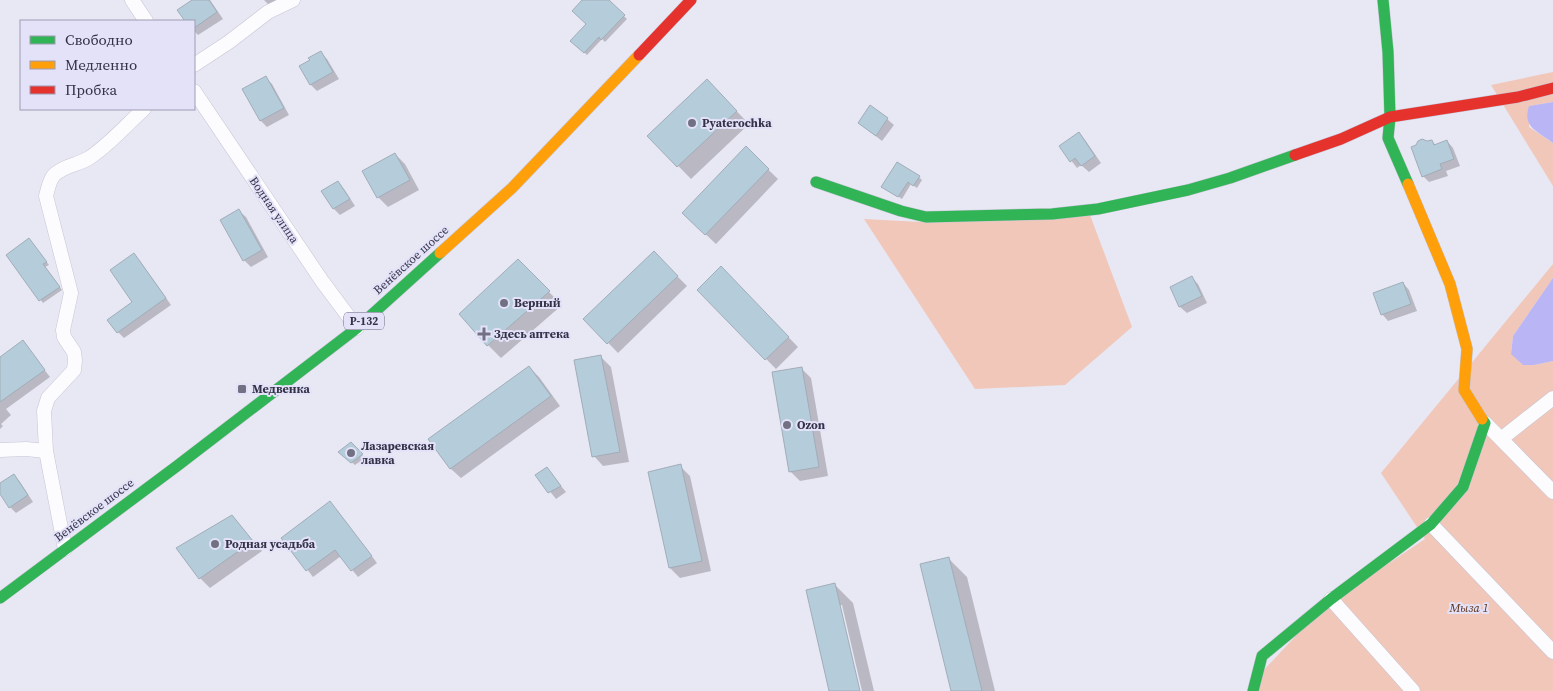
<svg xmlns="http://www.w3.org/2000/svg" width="1553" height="691" viewBox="0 0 1553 691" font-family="'Source Serif 4',serif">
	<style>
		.green { fill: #f1c7b9 }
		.water { fill: #bab5f4 }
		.shadow { fill: #0003 }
		.building { fill: #b5ccda; stroke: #a1adb8 }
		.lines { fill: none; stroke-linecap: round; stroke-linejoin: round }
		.street-casing { stroke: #c6c5d4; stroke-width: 15 }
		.fast-casing { stroke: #c6c5d4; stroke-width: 12 }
		.slow-casing { stroke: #c6c5d4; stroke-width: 12 }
		.jam-casing { stroke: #c6c5d4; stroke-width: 12 }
		.street { stroke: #fcfbfd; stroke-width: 14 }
		.fast { stroke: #30b455; stroke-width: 11 }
		.slow { stroke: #ff9f0a; stroke-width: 11 }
		.jam { stroke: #e5322d; stroke-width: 11 }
		.poi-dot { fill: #727184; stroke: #e3e2f9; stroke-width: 2 }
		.labels { text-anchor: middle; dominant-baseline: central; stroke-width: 4; stroke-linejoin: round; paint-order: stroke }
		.shield { fill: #e3e2f9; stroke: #68677c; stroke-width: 1 }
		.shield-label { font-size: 11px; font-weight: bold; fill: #333247 }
		.poi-label { font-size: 12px; font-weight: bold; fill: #333247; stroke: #e3e2f9; text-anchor: start }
		.street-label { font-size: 12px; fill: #333247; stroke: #e3e2f9 }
		.park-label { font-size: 12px; font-style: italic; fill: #5c3019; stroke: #e3e2f9 }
	</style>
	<rect width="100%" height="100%" fill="#e8e7f4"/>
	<path class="green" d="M1553,72V102L1529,106V127L1553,143V186L1491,85Z
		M1090,215L1132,327L1065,385L975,389L864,219L921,222Z
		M1553,264V278L1513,336L1511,353L1523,365H1534L1553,361V691H1257L1261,673L1322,608L1425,539L1381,473Z"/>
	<path class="water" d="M1553,102V143C1538,131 1522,128 1529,106Z
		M1553,278V361L1534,365H1523L1511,354L1513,336Z"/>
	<path class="shadow" d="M195,0H210L223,19L198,35L194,31V21H186L179,10Z
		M264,0H289L271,7Z
		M584,0H607L627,19L605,42L602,39L587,55L572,41L587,24Z
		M321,53L327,59L339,79L317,91L311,85L301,67Z
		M265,77L272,84L289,115L267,127L261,121L243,90Z
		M720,94L749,124L691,179L649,136Z
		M887,119L894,125L882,141L859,123Z
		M1079,133L1085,140L1101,163L1089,172L1081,165L1077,168L1060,146Z
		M1431,141L1436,145L1447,141L1453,148L1460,166L1446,171L1448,176L1429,182L1423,176L1427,143Z
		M746,148L778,179L716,244L683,213Z
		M395,154L405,164L419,190L388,207L378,197Z
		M919,177L922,180L917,188L911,184L902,199L886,189Z
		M338,182L344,189L355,206L340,215L334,209L323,192Z
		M239,211L246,217L268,257L251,267L244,260L222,221Z
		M32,243L49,265L45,267L62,290L43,303L8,255Z
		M654,253L687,286L618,353L585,319Z
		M140,261L171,305L124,338L118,332L134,302Z
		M518,261L562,305L501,358L488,345Z
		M721,268L798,347L776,369L698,290Z
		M1192,278L1198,284L1207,303L1187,313L1180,307L1171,288Z
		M1403,283L1409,290L1417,311L1388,321L1382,314Z
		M23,342L50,377L6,409L11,415L1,424L3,426L0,429V358Z
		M601,357L611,367L629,462L603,466L594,456Z
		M529,367L539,377L560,406L461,478L451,469L430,440Z
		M801,368L811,378L828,476L800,481L790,471Z
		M351,444L365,458L355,465L343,455Z
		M680,466L690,476L711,571L680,578L670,568L649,473Z
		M547,469L566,492L556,499L537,475Z
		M14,475L20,482L33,502L16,513L10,507L0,492V489Z
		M336,509L377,563L358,577L341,556L313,577L283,538Z
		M232,517L262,551L210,588L200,578Z
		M948,558L967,577L995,691H952Z
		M835,585L853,603L874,691H862L842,605H839L859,691H830Z"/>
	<path class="building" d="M192,0H209L217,12L194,28V21H185L177,10Z
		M582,0H609L625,15L601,40L599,37L584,53L570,41L586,24L572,11Z
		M321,51L333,72L310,85L299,66L310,60L308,58Z
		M266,76L284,108L260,121L242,89Z
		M707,79L737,111L677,167L647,136Z
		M870,105L888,118L876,136L858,123Z
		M1079,132L1095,156L1081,166L1075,158L1070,162L1059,146Z
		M1422,139L1427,141L1432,140L1434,145L1447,140L1454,159L1440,164L1442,169L1422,177L1411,147L1416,145L1418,141Z
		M746,146L769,169L705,235L682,213Z
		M395,153L410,180L377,198L362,171Z
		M897,162L920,176L913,186L908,182L898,197L881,187Z
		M338,181L350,199L333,209L321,191Z
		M239,209L262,250L243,261L220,220Z
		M29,238L47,262L43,264L60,287L39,301L6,255Z
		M654,251L678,276L607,344L583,319Z
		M134,253L166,298L117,333L107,320L132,302L110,270Z
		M518,259L550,291L487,346L459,314Z
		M721,266L789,337L765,360L697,290Z
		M1192,276L1202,296L1179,307L1170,287Z
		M1403,282L1411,304L1381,315L1373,293Z
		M23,340L45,370L0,402V357Z
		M601,355L620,452L592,457L574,360Z
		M529,366L551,396L450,469L428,439Z
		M802,367L819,467L789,472L772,372Z
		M351,442L363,454L351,463L338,452Z
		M681,464L702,561L669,568L648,472Z
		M547,467L561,486L548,493L535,475Z
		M14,474L28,495L9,508L0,494V483Z
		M330,501L372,556L351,571L335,550L306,571L281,538Z
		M232,515L253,541L199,579L176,548Z
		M949,557L982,691H951L920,564Z
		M835,583L860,691H829L806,590Z"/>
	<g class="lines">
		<defs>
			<path id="street" d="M132,0L146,21
				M194,65L229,42L268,12L293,0
				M194,91L322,281L357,328
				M1485,423L1501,439L1553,398
				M1501,439L1553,492
				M0,450L26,449L46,451L65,549
				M46,451L44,411L48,398L74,370L75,360L74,352L64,337L63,330L71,293L46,196C48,189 49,181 54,175C64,165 78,165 89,158C109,145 126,125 144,109
				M1431,524L1553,652
				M1331,599L1413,691"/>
			<path id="fast" d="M1383,0L1388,52L1390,117L1388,138L1408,184
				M816,182L901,211L926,217L1052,214L1098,209L1188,190L1230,178L1295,155
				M0,598L177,466L357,328L440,253
				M1253,691L1262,656L1331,599L1431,524L1463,487L1485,423L1482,419"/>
			<path id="slow" d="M1408,184L1450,284L1467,349L1464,390L1482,419
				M440,253L512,188L639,55"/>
			<path id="jam" d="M639,55L691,0
				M1295,155L1341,139L1390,117L1518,97L1553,88"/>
		</defs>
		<use href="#street" class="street-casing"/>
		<use href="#fast" class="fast-casing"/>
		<use href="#slow" class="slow-casing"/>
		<use href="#jam" class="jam-casing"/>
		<use href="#street" class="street"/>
		<use href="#fast" class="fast"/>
		<use href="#slow" class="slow"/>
		<use href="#jam" class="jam"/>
	</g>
	<g class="poi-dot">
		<circle cx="692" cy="123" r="5"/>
		<circle cx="504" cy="303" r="5"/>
		<path d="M481.5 326.5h5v5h5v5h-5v5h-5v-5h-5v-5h5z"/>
		<rect x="237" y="384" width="10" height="10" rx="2.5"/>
		<circle cx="787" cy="425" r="5"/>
		<circle cx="351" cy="453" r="5"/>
		<circle cx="215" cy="544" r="5"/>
	</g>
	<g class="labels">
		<rect class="shield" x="344" y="312.5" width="40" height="17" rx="4"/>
		<g class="shield-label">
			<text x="364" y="321">Р-132</text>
		</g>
		<g class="poi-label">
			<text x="702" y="123">Pyaterochka</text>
			<text x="514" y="303">Верный</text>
			<text x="494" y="334">Здесь аптека</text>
			<text x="252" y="389">Медвенка</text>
			<text x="797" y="425">Ozon</text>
			<text x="361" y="446">Лазаревская<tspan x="361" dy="14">лавка</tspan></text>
			<text x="225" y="544">Родная усадьба</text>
		</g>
		<g class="street-label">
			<text transform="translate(274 210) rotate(56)">Водная улица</text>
			<text transform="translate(411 260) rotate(-42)">Венёвское шоссе</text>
			<text transform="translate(94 510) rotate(-37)">Венёвское шоссе</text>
		</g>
		<g class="park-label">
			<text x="1469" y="608">Мыза 1</text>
		</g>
	</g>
	<rect x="20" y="20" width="175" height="90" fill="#e3e2f9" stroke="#9d9cb2"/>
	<rect x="30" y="36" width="25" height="8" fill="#30b455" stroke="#9d9cb2"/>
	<text x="65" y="45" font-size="15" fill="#333247">Свободно</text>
	<rect x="30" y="61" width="25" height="8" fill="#ff9f0a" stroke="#9d9cb2"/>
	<text x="65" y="70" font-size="15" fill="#333247">Медленно</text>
	<rect x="30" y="86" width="25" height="8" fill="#e5322d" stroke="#9d9cb2"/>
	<text x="65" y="95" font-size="15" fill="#333247">Пробка</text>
</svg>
